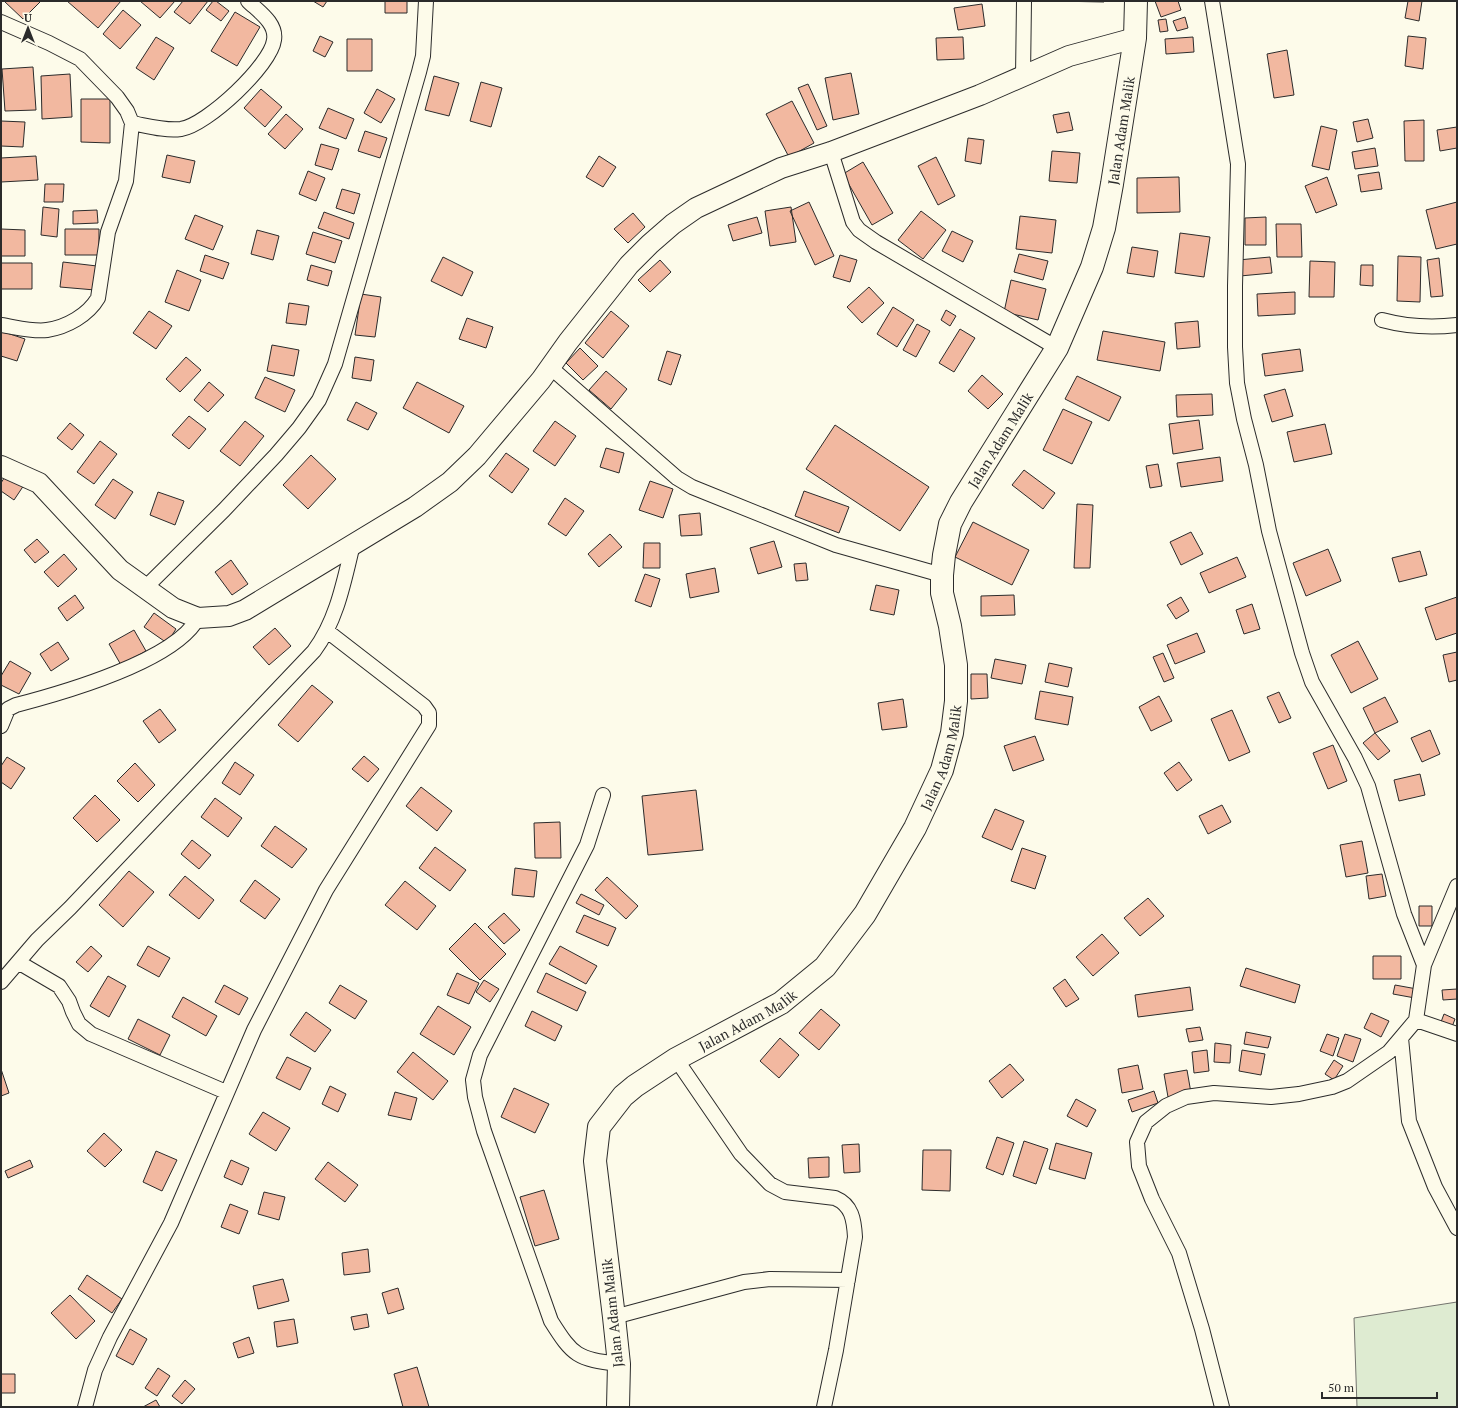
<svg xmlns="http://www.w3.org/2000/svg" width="1458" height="1408" viewBox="0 0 1458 1408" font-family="'PT Serif',serif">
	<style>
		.green { fill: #deebd1; stroke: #74746e }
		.building { fill: #f2b8a0; stroke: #2b2b2b }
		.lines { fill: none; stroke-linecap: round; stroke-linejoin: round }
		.minor-casing { stroke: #2b2b2b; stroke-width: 16 }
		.secondary-casing { stroke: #2b2b2b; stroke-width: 22 }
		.trunk-casing { stroke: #2b2b2b; stroke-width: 24 }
		.minor { stroke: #fdfbea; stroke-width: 14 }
		.secondary { stroke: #fdfbea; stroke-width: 20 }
		.trunk { stroke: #fdfbea; stroke-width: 22 }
		.labels { text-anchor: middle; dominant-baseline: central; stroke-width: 3; stroke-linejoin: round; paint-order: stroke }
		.street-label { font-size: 14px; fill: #2b2b2b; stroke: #fdfbea }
	</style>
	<rect width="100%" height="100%" fill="#fdfbea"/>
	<path class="green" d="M1457,1302V1407H1357L1354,1318Z"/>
	<path class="building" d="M4,1H41L23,19Z
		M67,1H121L98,28Z
		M140,1H175L160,18Z
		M183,1H208L190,24L174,12Z
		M213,1H216L229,11L221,21L206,10Z
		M313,1H327L323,7Z
		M385,1H407V13H385Z
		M1054,1H1104V2Z
		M1155,1H1178L1181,10L1161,17Z
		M1408,1H1422L1419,21L1405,18Z
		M982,4L985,26L958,30L954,8Z
		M123,10L141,25L120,49L103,34Z
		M235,12L260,27L237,66L211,51Z
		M1185,17L1188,28L1177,31L1173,21Z
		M1166,19L1168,31L1160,32L1158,20Z
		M320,36L333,42L325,57L313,51Z
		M1408,36L1426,38L1423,69L1405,66Z
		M156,37L174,48L154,80L136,68Z
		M963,37L964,59L937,60L936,38Z
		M1193,37L1194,52L1166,54L1165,39Z
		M347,39H372V71H347Z
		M1287,50L1294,95L1274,98L1267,54Z
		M33,67L36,110L5,111L2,69Z
		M851,73L859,114L833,120L825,78Z
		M70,74L72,117L42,119L41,76Z
		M434,76L459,83L449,116L425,110Z
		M481,82L502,88L491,127L470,121Z
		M808,84L827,126L817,130L798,88Z
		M261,89L282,107L265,127L244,108Z
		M377,89L395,99L381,123L364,113Z
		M81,99H110V143L81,142Z
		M792,101L814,143L789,157L766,114Z
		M328,108L354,119L346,139L319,128Z
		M1069,112L1073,130L1057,133L1053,115Z
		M286,114L303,129L285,149L268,134Z
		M1368,119L1373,138L1357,142L1353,122Z
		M1424,120V161H1405L1404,121Z
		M1,121L25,122L23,147L1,146Z
		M1321,126L1337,130L1329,170L1312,166Z
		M1457,127V148L1440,151L1437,130Z
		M365,131L387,138L380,158L358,151Z
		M968,138L984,140L981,164L965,161Z
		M321,144L339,149L332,170L315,165Z
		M1375,148L1378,166L1355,169L1352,152Z
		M1052,151L1080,153L1077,183L1049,181Z
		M167,155L195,161L190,183L162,177Z
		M36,156L38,180L1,182V158Z
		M599,156L616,167L603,187L586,177Z
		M936,157L955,196L938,205L918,166Z
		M863,162L893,213L872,225L843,174Z
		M308,171L325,178L316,201L299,194Z
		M1379,172L1382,189L1361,192L1358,175Z
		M1179,177L1180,212L1137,213V178Z
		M1327,177L1337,205L1316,213L1305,186Z
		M45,184H64L63,202H44Z
		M342,189L360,194L354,214L336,208Z
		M809,202L834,256L815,265L790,211Z
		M1457,202V244L1436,249L1426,210Z
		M43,207L59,209L57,237L41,235Z
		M791,207L796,242L770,246L765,211Z
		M97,210L98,223L73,224V211Z
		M921,211L946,230L923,259L898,240Z
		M324,212L354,223L349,239L318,228Z
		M633,213L645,227L628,243L614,229Z
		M195,215L223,226L213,250L185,239Z
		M1020,216L1056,220L1052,253L1016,249Z
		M757,217L762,233L733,241L728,225Z
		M1266,217V245H1245V218Z
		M1276,224H1301L1302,257H1277Z
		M1,229L25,230V256H1Z
		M65,229H99V255H65Z
		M257,230L279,236L273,260L251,254Z
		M952,231L973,241L963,262L942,251Z
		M313,232L342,241L335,263L306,254Z
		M1180,233L1210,237L1204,277L1175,273Z
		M1132,247L1158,251L1154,277L1127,273Z
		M1019,254L1048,261L1043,280L1014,272Z
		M205,255L229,263L223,279L200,271Z
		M840,255L857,260L850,282L833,277Z
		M1398,256L1421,257L1420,302L1397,301Z
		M443,257L473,272L462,296L431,281Z
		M1270,257L1272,273L1240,276L1238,260Z
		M1439,258L1443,296L1431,297L1427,260Z
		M660,260L671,272L650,292L638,280Z
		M1310,261L1335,262L1334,297H1309Z
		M63,262L97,266L95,290L60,287Z
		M1,263H32V289H1Z
		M311,265L332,271L328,286L307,280Z
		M1361,265H1373V286L1360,285Z
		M177,270L201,280L189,311L165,302Z
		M1011,280L1046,289L1038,320L1004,312Z
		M869,287L884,303L862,323L847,307Z
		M1295,292V314L1258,316L1257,294Z
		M361,294L381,297L375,337L355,335Z
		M289,303L309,306L306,325L286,323Z
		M893,307L914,320L897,347L877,334Z
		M946,310L956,316L950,326L941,320Z
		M149,311L172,326L156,349L133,333Z
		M611,311L629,326L603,358L585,343Z
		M467,318L493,327L486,348L459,339Z
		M1198,321L1200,347L1177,349L1175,323Z
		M917,324L930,331L916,357L903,350Z
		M960,329L975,338L954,372L939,363Z
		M1,331L25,339L17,361L1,356Z
		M1103,331L1165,342L1160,371L1097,360Z
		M272,345L299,350L294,376L267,371Z
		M580,348L598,366L583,380L566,363Z
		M1300,349L1303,371L1265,376L1262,354Z
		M667,351L681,355L671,385L658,380Z
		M186,357L201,370L180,392L166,379Z
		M355,357L374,360L371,381L352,378Z
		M606,371L627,389L611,409L589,390Z
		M982,375L1003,394L988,409L968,391Z
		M1077,376L1121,397L1109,421L1065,399Z
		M265,377L295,390L285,412L255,398Z
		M209,382L224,395L208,412L194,400Z
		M417,382L464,406L449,433L403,408Z
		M1285,389L1293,416L1272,422L1264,395Z
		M1212,394L1213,415L1177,417L1176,395Z
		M356,402L377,413L368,430L347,420Z
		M1063,409L1092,422L1072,464L1043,450Z
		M189,416L206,429L189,449L172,435Z
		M1199,420L1203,449L1173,454L1169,424Z
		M245,421L264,436L240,466L220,451Z
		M555,421L576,436L555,466L533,451Z
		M70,423L84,435L72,450L57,438Z
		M1325,424L1332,454L1294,462L1287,432Z
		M835,425L929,487L900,531L806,469Z
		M100,441L117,454L94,484L77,472Z
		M606,448L624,453L619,473L600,467Z
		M506,453L529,469L512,493L489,476Z
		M311,455L336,479L308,509L283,485Z
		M1220,457L1223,481L1181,487L1177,463Z
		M1158,464L1162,486L1150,488L1146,466Z
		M9,470L26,482L14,500L1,491V483Z
		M1024,470L1055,493L1043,509L1012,485Z
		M113,479L133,492L115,519L95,505Z
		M650,481L673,489L663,518L639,510Z
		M804,491L849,507L839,533L795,516Z
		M158,492L184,501L175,525L150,515Z
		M565,498L584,511L566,536L548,524Z
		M1077,504L1093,505L1090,568H1074Z
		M700,513L702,535L681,536L679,515Z
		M973,522L1029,550L1012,585L955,557Z
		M1191,532L1203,554L1181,565L1170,542Z
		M610,534L622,547L599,567L588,554Z
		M37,539L49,552L35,563L24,550Z
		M774,541L782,567L758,574L750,548Z
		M644,543H660V568H643Z
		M1328,549L1341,581L1306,596L1293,563Z
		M1420,551L1427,575L1399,582L1392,558Z
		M64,554L77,569L58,587L44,572Z
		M1237,557L1246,577L1209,593L1200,573Z
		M231,560L248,584L232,595L215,572Z
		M806,563L808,580L796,581L794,564Z
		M715,568L719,592L690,598L686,574Z
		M645,574L660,579L651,607L635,601Z
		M876,585L899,590L894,615L870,610Z
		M75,595L84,608L67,621L58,608Z
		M1014,595L1015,615L981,616V596Z
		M1181,597L1189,611L1176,619L1167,605Z
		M1457,597V633L1436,640L1425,608Z
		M1252,604L1260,629L1244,634L1236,610Z
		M154,613L176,629L167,643L144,627Z
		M275,628L291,646L269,665L253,647Z
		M134,630L146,651L121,665L109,644Z
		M1197,633L1205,652L1175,664L1167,645Z
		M1358,641L1378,679L1351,693L1331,655Z
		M58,642L69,659L51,671L40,654Z
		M1457,652V680L1449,682L1443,655Z
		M1163,653L1174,678L1164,682L1153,657Z
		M995,659L1026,665L1022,684L991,678Z
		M10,661L31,673L19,694L1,685V676Z
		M1049,663L1072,668L1068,687L1045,682Z
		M971,674H987L988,698L971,699Z
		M312,685L333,702L298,742L278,725Z
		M1040,691L1073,697L1068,725L1035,719Z
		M1279,692L1291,718L1279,723L1267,697Z
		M1159,696L1172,721L1151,731L1139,707Z
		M1385,697L1398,722L1375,733L1363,708Z
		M903,699L907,727L882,730L878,703Z
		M160,709L176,730L159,743L143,721Z
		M1232,710L1250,752L1229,761L1211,719Z
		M1430,730L1440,754L1422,762L1411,738Z
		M1375,733L1390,751L1378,760L1363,743Z
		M1035,736L1044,760L1013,771L1004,746Z
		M1333,745L1347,781L1328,789L1313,753Z
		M364,756L379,769L368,782L352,769Z
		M7,757L25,768L11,789L1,782V766Z
		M235,762L254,775L240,795L222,783Z
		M1179,762L1192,780L1177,791L1164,773Z
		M135,763L155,785L138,802L117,781Z
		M1420,774L1425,795L1399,801L1394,780Z
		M421,787L452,811L437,831L406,806Z
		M696,790L703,850L648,855L642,796Z
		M95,795L120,820L97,842L73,818Z
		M215,798L242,818L228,837L201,817Z
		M1222,805L1231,822L1208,834L1199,816Z
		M995,809L1024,821L1012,850L982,837Z
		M560,822L561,858H535L534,823Z
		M275,826L307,849L292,868L261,846Z
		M192,840L211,855L199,869L181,854Z
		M1362,841L1368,873L1346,877L1340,845Z
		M435,847L466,870L450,891L419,868Z
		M1022,848L1046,856L1035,889L1011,881Z
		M515,868L537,871L534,897L512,895Z
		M129,871L154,892L123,927L99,905Z
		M1382,874L1386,896L1369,899L1366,876Z
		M185,876L214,900L199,919L169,895Z
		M607,877L638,906L626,919L595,890Z
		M255,880L280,899L265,919L240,901Z
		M405,881L436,906L417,930L385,905Z
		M581,894L604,905L599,915L576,903Z
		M1148,898L1164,916L1140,936L1124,918Z
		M1419,906H1432V926H1419Z
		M504,913L520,930L504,944L488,927Z
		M584,915L616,928L608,946L576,932Z
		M475,923L506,954L480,980L449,949Z
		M1102,934L1119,953L1093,976L1076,957Z
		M91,946L102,956L88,972L76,962Z
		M148,946L170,958L159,977L137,965Z
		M560,946L597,966L586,984L549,964Z
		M1373,956H1401V979H1373Z
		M1246,968L1300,985L1295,1003L1240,986Z
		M457,973L479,983L469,1004L447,995Z
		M546,973L586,992L577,1011L537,992Z
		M108,976L126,986L109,1017L90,1006Z
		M1065,979L1079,999L1066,1007L1053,988Z
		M484,980L499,989L490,1002L476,992Z
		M224,985L248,998L239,1015L215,1002Z
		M340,985L367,1001L355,1019L329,1003Z
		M1395,985L1417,989L1415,998L1393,994Z
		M1190,987L1193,1010L1138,1017L1135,995Z
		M1457,989V999L1443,1000L1442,990Z
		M183,997L217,1016L206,1036L172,1017Z
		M438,1006L471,1027L454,1055L420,1034Z
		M821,1009L840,1025L819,1050L799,1033Z
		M532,1011L562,1026L555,1041L525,1026Z
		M306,1012L331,1030L315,1052L290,1035Z
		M1371,1013L1389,1021L1381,1037L1364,1028Z
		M1444,1014L1455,1019L1452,1027L1441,1022Z
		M138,1019L170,1035L160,1055L128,1039Z
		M1200,1027L1203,1040L1189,1042L1186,1029Z
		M1246,1032L1271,1037L1268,1048L1244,1044Z
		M1327,1034L1339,1038L1333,1056L1320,1051Z
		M1345,1034L1361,1039L1353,1062L1337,1056Z
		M780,1038L799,1055L779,1078L760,1061Z
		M1215,1043L1231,1045L1230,1063L1214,1062Z
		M1207,1050L1209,1071L1194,1073L1192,1052Z
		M1242,1050L1265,1054L1261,1075L1239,1071Z
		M413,1052L448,1081L433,1100L397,1072Z
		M287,1057L311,1068L300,1090L276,1078Z
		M1334,1060L1343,1066L1334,1080L1325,1074Z
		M1010,1064L1024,1080L1002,1098L989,1081Z
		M1138,1065L1143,1089L1122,1093L1118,1069Z
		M1,1069L9,1093L1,1096Z
		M1187,1070L1191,1093L1168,1097L1164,1074Z
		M330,1086L346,1094L338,1112L322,1104Z
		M514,1088L549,1104L535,1133L501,1117Z
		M1154,1091L1158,1103L1132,1112L1128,1100Z
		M395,1092L417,1098L411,1120L388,1115Z
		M1076,1099L1096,1110L1087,1127L1067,1116Z
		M263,1112L290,1128L276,1151L249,1134Z
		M104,1133L122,1150L105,1167L87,1151Z
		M997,1137L1014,1143L1003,1175L986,1168Z
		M1024,1141L1048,1149L1036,1184L1013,1176Z
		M1056,1143L1092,1153L1085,1179L1049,1169Z
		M859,1144L860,1172L844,1173L842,1145Z
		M923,1150H951L950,1191L922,1190Z
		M156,1151L177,1160L162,1191L143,1182Z
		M829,1157V1177L809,1178L808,1158Z
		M30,1160L33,1167L8,1178L5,1171Z
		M231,1160L249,1168L242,1185L224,1177Z
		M328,1162L358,1185L345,1202L315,1179Z
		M544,1190L559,1239L535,1246L520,1197Z
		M264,1192L285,1197L279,1220L258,1214Z
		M230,1204L248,1211L239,1234L221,1227Z
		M368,1249L370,1272L344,1275L342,1253Z
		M87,1275L122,1299L112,1313L78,1289Z
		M283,1279L289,1301L258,1309L253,1286Z
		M398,1288L404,1309L388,1314L382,1293Z
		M70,1295L95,1321L76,1339L51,1313Z
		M367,1314L369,1327L354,1330L351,1317Z
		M294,1319L298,1343L277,1347L274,1322Z
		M130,1329L147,1339L133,1365L116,1356Z
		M249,1337L254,1353L238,1358L233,1343Z
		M417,1367L429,1407H403L394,1374Z
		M158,1368L170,1376L157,1396L145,1388Z
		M1,1374H15V1393H1Z
		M185,1380L195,1389L182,1404L172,1396Z
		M156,1400L160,1407H143Z"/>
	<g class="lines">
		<defs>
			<path id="minor" d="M1212,1L1238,164L1235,286V347L1237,383L1244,419L1256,465L1269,531L1302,653L1312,682L1355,758L1368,786L1404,914L1424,965
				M1,22L49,43L80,59L117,97L127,111L132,123L126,181L108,232L98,298C88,315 67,327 47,330C33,332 15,327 1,325
				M1023,76L1024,1
				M132,123C148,126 165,131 181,129C207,125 271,65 274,40C277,23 258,11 248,1
				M831,152L853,222L859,230L876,242L1057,348
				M1382,320C1408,327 1431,328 1457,325
				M550,367L677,478L692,487L836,545L942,575
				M146,587L224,510L276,455L299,428L319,400L335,364L419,72L423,56L426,1
				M1,726L8,709L16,705C62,693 175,661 198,618
				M603,795L587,845L480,1055L473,1080L475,1097L484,1131L551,1321C573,1356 577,1359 619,1364
				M18,962L59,986L69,1001L73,1012L79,1024L91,1034L226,1092
				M1,982L37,940L70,908L314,651C337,620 344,581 353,544
				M1416,1020L1457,1034
				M1401,1038L1409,1121L1435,1187L1457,1228
				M676,1059L741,1154L770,1184L785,1192L835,1198C852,1205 854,1220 855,1237L836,1350L824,1407
				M614,1317L744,1282L770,1279L848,1280
				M85,1407L95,1370L110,1337L171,1223L254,1030L326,890L429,725V713L424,706L327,631
				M1222,1407L1202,1329L1179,1253L1152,1199L1139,1166L1137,1142L1146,1122L1166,1106L1186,1097L1214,1093L1271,1097L1299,1094L1332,1087L1347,1081L1389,1052L1416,1020L1424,965L1457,886"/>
			<path id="secondary" d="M1,466L39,483L120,570L173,608L198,618L229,616L245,610L415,507L450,482L477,456L541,380L568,342L629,265L650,244L673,224L696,208L781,168L831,152L980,95L1069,56L1135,38"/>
			<g id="trunk">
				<path id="s1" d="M618,1407L619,1364L614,1317L595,1161L599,1127L623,1096L635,1086L676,1059L781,1003L825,967L865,914L915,828L942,770L952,733L956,701V665L950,626L942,593V575L944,555L950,524L961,502L1057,348L1092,267L1104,228L1112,184L1135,38L1136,1"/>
			</g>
		</defs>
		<use href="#minor" class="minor-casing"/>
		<use href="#secondary" class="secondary-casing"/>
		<use href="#trunk" class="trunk-casing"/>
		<use href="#minor" class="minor"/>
		<use href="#secondary" class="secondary"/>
		<use href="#trunk" class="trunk"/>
	</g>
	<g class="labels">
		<g class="street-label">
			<text stroke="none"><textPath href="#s1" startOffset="1475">Jalan Adam Malik</textPath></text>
			<text stroke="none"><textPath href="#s1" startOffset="1139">Jalan Adam Malik</textPath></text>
			<text stroke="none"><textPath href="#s1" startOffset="803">Jalan Adam Malik</textPath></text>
			<text stroke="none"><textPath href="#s1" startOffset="467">Jalan Adam Malik</textPath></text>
			<text transform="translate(612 1313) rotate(-96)">Jalan Adam Malik</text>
		</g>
	</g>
	<rect width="1458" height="1408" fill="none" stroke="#2b2b2b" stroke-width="4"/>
	<g transform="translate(28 28)" stroke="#fdfbea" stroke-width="3" paint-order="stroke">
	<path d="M0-3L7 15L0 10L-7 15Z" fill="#2b2b2b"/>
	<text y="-6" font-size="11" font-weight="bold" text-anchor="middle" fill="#2b2b2b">U</text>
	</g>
	<path d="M1322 1392v6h115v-6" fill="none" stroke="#2b2b2b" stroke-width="2"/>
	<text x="1328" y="1392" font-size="12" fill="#2b2b2b" stroke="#fdfbea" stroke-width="3" paint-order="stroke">50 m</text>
</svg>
